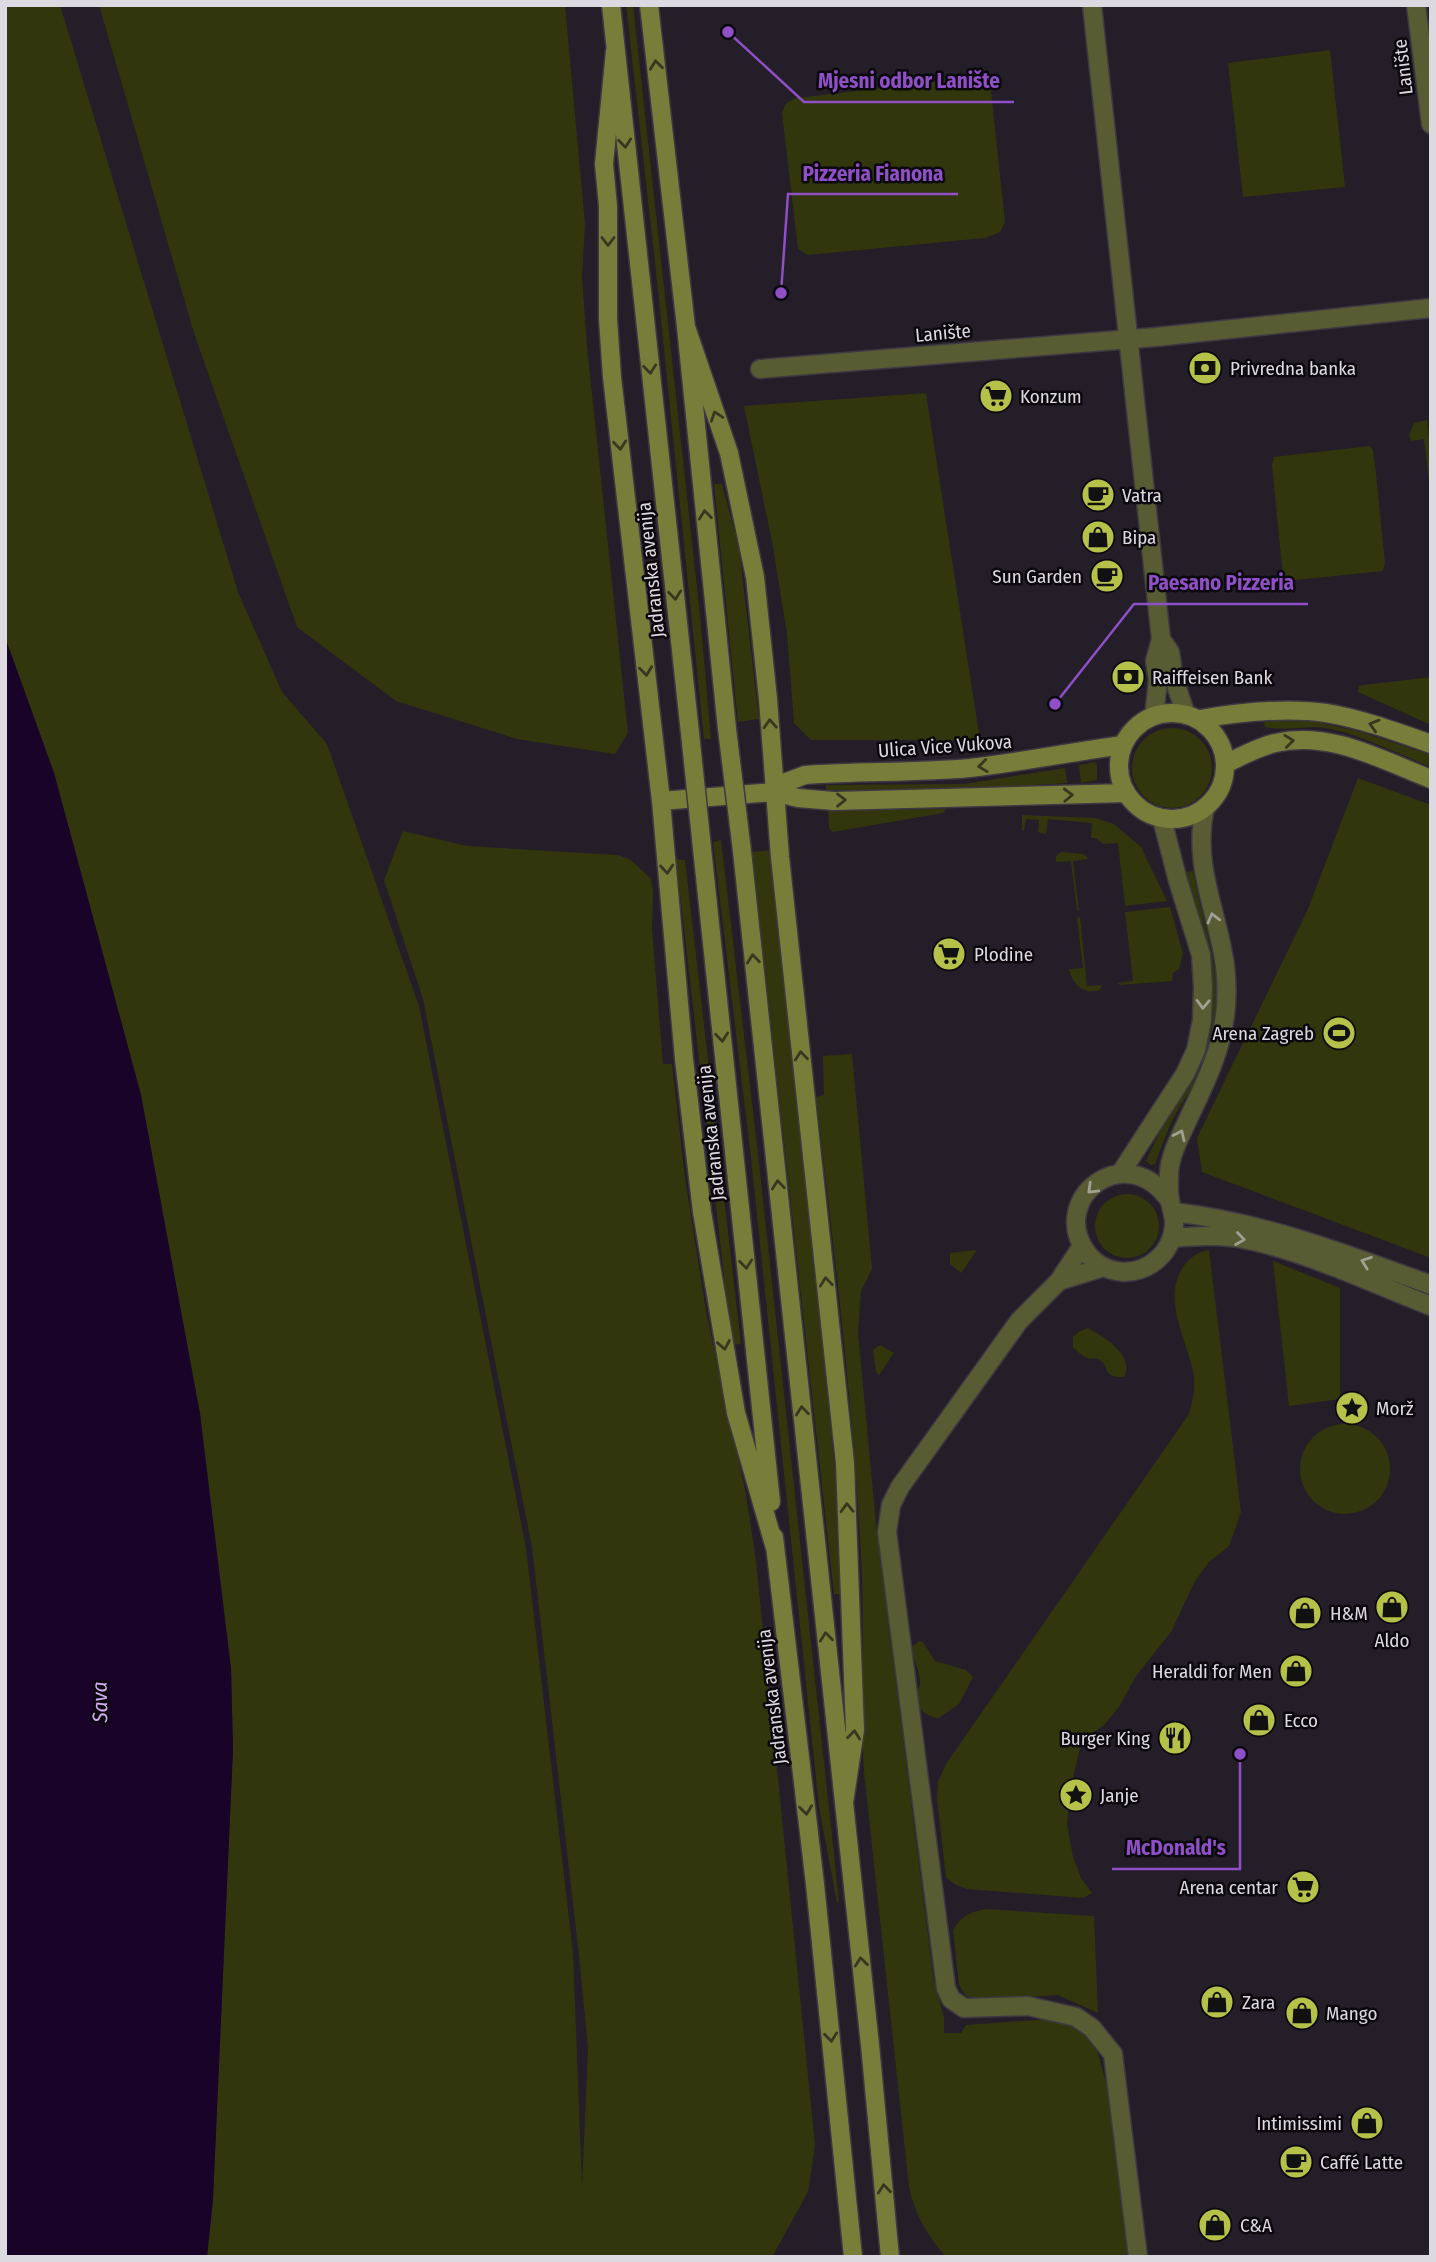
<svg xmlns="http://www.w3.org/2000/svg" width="1436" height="2262" viewBox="0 0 1436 2262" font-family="'Fira Sans Condensed',sans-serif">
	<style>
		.green { fill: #32360d }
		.water { fill: #1a0329 }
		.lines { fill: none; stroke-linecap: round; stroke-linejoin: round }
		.street-casing { stroke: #3d3842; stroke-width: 21 }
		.secondary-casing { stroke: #3d3842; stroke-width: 21 }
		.street { stroke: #575c33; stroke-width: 18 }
		.secondary { stroke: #777e3a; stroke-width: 18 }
		.secondary-bridge-casing { stroke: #3d3842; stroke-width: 21; stroke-linecap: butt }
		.secondary-bridge { stroke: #777e3a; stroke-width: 18 }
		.oneway { stroke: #36381f }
		.oneway2 { stroke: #a1a193 }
		.labels { text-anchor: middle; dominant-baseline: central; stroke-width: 5; stroke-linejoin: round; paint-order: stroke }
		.street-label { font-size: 19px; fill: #ddd9e1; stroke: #0b090d }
		.poi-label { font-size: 19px; fill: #ddd9e1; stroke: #0b090d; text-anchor: start }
		.water-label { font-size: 21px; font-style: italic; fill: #d2acf3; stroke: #0b090d }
		.leader { fill: none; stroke: #8f4fc6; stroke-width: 2.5 }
		.callout-dot { fill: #8f4fc6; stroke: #0b090d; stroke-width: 2.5 }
		.callout-label { font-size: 21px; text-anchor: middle; font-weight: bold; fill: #8f4fc6; stroke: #0b090d; stroke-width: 5; stroke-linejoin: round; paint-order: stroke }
	</style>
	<rect width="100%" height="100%" fill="#231e28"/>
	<path class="green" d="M5,5H60L238,592L282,692L327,744L419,1006L526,1548L573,1953L582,2186L588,2048L579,1956L532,1547L423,999L384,880L403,831L467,846L618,855L631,860L651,879L653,892L652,929L663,1064H672L685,1178L706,1311L746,1494L756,1561L815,2145L808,2192L772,2257H207L213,2199L233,1749L231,1669L200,1414L141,1095L54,773L5,637Z
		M99,5H565L585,224L582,277L587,347L628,733L615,754L517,739L396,701L297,627L194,333Z
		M626,5H633L700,615L711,739H704L656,271Z
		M1330,50L1345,187L1243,197L1228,63Z
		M977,77L985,81L991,91L1005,222L1000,232L985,238L808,255L798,249L782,113L786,103L796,98Z
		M926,393L980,740H811L794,723L787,634L773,547L744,406Z
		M1427,420L1431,455V499L1424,439L1411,441L1409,435L1414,423Z
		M1370,446L1373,451L1375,464L1385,563L1383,571L1286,581L1283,576L1272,465L1274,457Z
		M714,484H722L739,548L759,719L738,722Z
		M1431,677V725L1358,692L1359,686L1364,685Z
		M1308,720L1361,732L1431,755V767C1399,754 1365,737 1331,729C1309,724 1287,732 1265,727L1264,723L1267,721Z
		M1132 768a40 40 0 1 1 80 0a40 40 0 1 1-80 0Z
		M1095,762L1097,765V780L1081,783L1079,765Z
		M1065,768L1067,783L955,790H826V785L964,784Z
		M1358,778L1431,805V1258L1202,1172L1197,1138L1308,909Z
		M946,809L943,813L833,832L829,828L828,810Z
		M1022,815L1095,818L1114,824L1141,847L1167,901L1125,906L1118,843L1103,844L1096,838H1091L1092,823L1048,819L1046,834L1038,832L1039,820L1026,819L1024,831L1022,830Z
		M721,840L758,1154L839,1901L837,1903L819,1807L751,1158L713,842Z
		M772,850L837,1490L840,1594H834L752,852Z
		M1061,852L1083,854L1087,857L1088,859L1073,861L1079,911H1077L1071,861L1056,862V856Z
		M676,859L685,860L741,1344L732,1345Z
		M1193,871C1207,944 1235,999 1200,1074C1194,1087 1185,1098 1178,1110C1168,1127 1162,1146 1155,1164L1151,1165L1146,1161C1154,1144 1161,1128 1170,1112C1176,1101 1185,1092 1190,1081C1227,1001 1209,951 1186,872Z
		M1170,907L1183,954L1179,969L1173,973L1172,981L1120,985L1118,983L1133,981L1125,912Z
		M1080,917L1087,986L1102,985L1100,990C1085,995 1072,985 1069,969L1083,968L1077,918Z
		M852,1054L872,1269L861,1291L858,1332L877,1534L934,1982L944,2017V2033H961L966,2025L1051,2019L1070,2024L1087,2037L1097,2050L1107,2086L1128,2257H946C927,2235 915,2215 909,2187L864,1772C860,1700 865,1628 861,1555C853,1402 834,1249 816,1097L824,1095L823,1056Z
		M1095 1226a32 32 0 1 1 64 0a32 32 0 1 1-64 0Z
		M977,1250L961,1273L950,1264V1253Z
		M1209,1250L1241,1512L1229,1546L1209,1562L1195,1581L1171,1632L1136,1676L1119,1707L1104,1725L1087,1737L1080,1748L1070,1790L1067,1824L1073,1857L1081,1878L1092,1893L1083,1898L967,1889L954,1884L946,1877L937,1799L938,1782L946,1764L1189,1414C1193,1399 1196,1387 1193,1371C1186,1338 1162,1299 1183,1267C1190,1257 1198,1252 1209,1250Z
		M1273,1261L1340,1288V1399L1289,1406Z
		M1088,1328C1104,1337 1135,1355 1124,1377C1100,1378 1111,1364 1098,1359C1095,1357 1090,1360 1087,1358C1082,1356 1078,1351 1073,1348V1337L1080,1331Z
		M880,1345L894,1353L879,1375L876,1372L873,1350Z
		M1300 1469a45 45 0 1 1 90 0a45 45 0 1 1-90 0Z
		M919,1641L923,1642L935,1661L966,1670L973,1677L959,1704L939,1718C928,1717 916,1710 917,1697C917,1691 921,1686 920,1680C919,1668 912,1659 912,1647Z
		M987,1909L1094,1916L1098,2013L1058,1995L980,2000L966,1996L959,1985L953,1930C961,1916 972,1911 987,1909Z"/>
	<path class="water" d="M5,637L54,773L141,1095L200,1414L231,1669L233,1749L213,2199L207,2257H5Z"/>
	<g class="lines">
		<defs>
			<path id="street" d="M1092,5L1161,639L1155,661L1158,680L1154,716
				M1416,5L1431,124
				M760,369L1156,337L1431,308
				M1161,639L1170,652L1174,679L1186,715
				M1120,1174L1185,1074L1196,1050L1202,1020L1203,987L1201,955L1178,881L1162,819
				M1170,1201C1126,1137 1047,1199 1087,1253C1096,1265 1110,1271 1124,1272C1150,1272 1172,1252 1174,1226C1175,1217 1171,1209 1170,1200C1168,1192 1169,1182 1169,1174C1169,1165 1172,1156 1175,1148C1203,1083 1234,1041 1225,966C1218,912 1192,865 1205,808
				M1173,1212C1263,1222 1346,1254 1431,1285
				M1172,1238C1197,1236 1223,1234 1248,1240C1307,1252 1374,1284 1431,1306
				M1082,1246L1059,1281L1104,1267
				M1059,1281L1019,1321L900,1487L891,1505L887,1532L946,1988L951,1999L964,2008L1028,2006L1076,2017L1092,2028L1113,2054L1138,2257"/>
			<path id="secondary" d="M611,5L690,733
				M649,5L686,327L727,729
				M615,51L604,164L608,206V319L612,377L661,801L684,1059L702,1212L736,1413L775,1548
				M686,327L729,453L755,577L768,699L780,857L845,1463L855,1730L844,1803
				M1119 766a53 53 0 1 1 106 0a53 53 0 1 1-106 0Z
				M1200,719C1241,712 1285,707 1326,713C1362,719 1397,732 1431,744
				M1225,764C1242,756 1258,747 1275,743C1330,730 1381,760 1431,779
				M774,792L784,783L805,775C859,771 915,773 970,768C1022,762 1072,752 1123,745
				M661,801L774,792L798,798L834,801L1126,793
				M702,848L771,1502
				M742,851L870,2045L890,2257
				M774,1537L815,1884L853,2257"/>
		</defs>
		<use href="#street" class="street-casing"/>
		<use href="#secondary" class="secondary-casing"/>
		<use href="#street" class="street"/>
		<use href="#secondary" class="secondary"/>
		<defs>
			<path id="secondary-bridge" d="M727,729L742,851
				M690,733L702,848"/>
		</defs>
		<use href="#secondary-bridge" class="secondary-bridge-casing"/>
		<use href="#secondary-bridge" class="secondary-bridge"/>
	</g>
	<defs><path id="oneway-chevron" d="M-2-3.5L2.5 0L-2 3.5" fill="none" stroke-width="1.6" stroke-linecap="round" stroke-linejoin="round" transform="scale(1.75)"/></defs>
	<g class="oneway">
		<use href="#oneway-chevron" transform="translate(656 65) rotate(-97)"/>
		<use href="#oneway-chevron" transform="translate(625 143) rotate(84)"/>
		<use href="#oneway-chevron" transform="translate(608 241) rotate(90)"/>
		<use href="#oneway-chevron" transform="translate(650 369) rotate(84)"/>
		<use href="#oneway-chevron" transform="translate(716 416) rotate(-109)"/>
		<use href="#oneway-chevron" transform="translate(620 445) rotate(84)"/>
		<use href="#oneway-chevron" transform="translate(705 515) rotate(-96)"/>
		<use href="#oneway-chevron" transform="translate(675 595) rotate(84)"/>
		<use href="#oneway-chevron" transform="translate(646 671) rotate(83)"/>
		<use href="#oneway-chevron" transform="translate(770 724) rotate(-93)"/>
		<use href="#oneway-chevron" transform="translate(1374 725) rotate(-164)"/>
		<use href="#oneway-chevron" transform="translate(1289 741) rotate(-7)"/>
		<use href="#oneway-chevron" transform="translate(983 766) rotate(173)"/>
		<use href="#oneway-chevron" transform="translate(1068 795) rotate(-2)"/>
		<use href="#oneway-chevron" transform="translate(841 800) rotate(-1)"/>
		<use href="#oneway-chevron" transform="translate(667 869) rotate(85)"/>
		<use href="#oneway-chevron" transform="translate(753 959) rotate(-96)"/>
		<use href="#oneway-chevron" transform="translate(722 1037) rotate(84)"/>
		<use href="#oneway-chevron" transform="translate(801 1056) rotate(-96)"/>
		<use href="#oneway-chevron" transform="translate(778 1185) rotate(-96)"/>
		<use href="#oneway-chevron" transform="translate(746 1264) rotate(84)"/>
		<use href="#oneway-chevron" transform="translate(826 1282) rotate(-96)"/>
		<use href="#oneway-chevron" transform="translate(724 1345) rotate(80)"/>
		<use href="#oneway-chevron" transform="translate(802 1411) rotate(-96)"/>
		<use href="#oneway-chevron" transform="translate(847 1508) rotate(-92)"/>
		<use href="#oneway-chevron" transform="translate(826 1637) rotate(-96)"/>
		<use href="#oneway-chevron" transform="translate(854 1735) rotate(-84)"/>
		<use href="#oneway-chevron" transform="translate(806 1810) rotate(83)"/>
		<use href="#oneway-chevron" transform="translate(861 1962) rotate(-96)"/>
		<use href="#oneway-chevron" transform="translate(831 2037) rotate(84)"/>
		<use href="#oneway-chevron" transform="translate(884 2189) rotate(-96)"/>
	</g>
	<g class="oneway2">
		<use href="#oneway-chevron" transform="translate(1213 918) rotate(-105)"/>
		<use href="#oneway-chevron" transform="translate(1203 1004) rotate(92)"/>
		<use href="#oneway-chevron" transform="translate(1180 1135) rotate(-65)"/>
		<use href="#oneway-chevron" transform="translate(1092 1189) rotate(136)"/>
		<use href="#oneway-chevron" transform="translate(1240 1239) rotate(8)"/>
		<use href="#oneway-chevron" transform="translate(1366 1262) rotate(-160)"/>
	</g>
	<defs>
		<symbol id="bank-disc" viewBox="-11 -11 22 22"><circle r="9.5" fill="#b6c149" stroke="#0b090d"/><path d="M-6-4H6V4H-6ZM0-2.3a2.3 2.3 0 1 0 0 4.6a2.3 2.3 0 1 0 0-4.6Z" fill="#111"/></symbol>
		<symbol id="supermarket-disc" viewBox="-11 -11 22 22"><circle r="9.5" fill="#b6c149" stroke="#0b090d"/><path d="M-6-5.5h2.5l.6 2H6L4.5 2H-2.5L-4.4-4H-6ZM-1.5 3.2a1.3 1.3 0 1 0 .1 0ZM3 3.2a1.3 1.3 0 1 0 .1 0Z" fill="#111"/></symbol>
		<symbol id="cafe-disc" viewBox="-11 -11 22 22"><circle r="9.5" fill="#b6c149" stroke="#0b090d"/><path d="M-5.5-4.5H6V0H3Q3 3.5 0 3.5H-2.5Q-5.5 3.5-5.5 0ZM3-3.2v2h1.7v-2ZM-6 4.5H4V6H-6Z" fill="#111"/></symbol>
		<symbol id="shop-disc" viewBox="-11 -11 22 22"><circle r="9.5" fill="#b6c149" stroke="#0b090d"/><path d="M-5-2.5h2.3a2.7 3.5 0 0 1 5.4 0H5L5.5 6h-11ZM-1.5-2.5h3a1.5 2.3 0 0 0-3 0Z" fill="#111"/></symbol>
		<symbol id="stadium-disc" viewBox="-11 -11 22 22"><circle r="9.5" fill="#b6c149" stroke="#0b090d"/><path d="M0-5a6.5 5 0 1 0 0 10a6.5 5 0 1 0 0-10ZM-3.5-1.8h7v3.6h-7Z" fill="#111"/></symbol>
		<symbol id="sight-disc" viewBox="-11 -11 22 22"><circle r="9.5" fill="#b6c149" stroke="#0b090d"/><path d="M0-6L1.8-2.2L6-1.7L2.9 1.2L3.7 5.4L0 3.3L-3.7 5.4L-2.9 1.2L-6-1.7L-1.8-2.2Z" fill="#111"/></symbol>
		<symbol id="restaurant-disc" viewBox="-11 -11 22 22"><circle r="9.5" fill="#b6c149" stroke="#0b090d"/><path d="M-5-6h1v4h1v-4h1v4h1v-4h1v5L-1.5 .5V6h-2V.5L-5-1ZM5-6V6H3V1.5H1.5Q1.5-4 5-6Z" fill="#111"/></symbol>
	</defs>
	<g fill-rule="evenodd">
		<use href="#bank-disc" x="1186" y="349" width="38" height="38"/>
		<use href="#supermarket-disc" x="977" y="377" width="38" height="38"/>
		<use href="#cafe-disc" x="1079" y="476" width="38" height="38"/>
		<use href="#shop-disc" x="1079" y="518" width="38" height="38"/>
		<use href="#cafe-disc" x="1088" y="557" width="38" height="38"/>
		<use href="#bank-disc" x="1109" y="658" width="38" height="38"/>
		<use href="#supermarket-disc" x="930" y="935" width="38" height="38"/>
		<use href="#stadium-disc" x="1320" y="1014" width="38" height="38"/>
		<use href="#sight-disc" x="1333" y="1389" width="38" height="38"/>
		<use href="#shop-disc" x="1373" y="1588" width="38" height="38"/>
		<use href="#shop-disc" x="1286" y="1594" width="38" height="38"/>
		<use href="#shop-disc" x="1277" y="1652" width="38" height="38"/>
		<use href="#shop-disc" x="1240" y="1701" width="38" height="38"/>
		<use href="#restaurant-disc" x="1156" y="1719" width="38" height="38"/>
		<use href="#sight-disc" x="1057" y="1776" width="38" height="38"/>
		<use href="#supermarket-disc" x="1284" y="1868" width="38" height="38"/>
		<use href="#shop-disc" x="1198" y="1983" width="38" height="38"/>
		<use href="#shop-disc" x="1283" y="1994" width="38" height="38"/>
		<use href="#shop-disc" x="1348" y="2104" width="38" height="38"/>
		<use href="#cafe-disc" x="1277" y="2143" width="38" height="38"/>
		<use href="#shop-disc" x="1196" y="2206" width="38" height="38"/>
	</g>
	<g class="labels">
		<g class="street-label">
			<text transform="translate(1403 67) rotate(-97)">Lanište</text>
			<text transform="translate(943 333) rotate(-5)">Lanište</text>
			<text transform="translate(651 570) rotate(-96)">Jadranska avenija</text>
			<text transform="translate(945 746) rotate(-4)">Ulica Vice Vukova</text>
			<text transform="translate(711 1133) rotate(-96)">Jadranska avenija</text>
			<text transform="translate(772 1697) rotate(-97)">Jadranska avenija</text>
		</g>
		<g class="poi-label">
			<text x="1230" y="368">Privredna banka</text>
			<text x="1020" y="396">Konzum</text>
			<text x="1122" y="495">Vatra</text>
			<text x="1122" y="537">Bipa</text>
			<text x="1082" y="576" text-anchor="end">Sun Garden</text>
			<text x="1152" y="677">Raiffeisen Bank</text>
			<text x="974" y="954">Plodine</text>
			<text x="1314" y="1033" text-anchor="end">Arena Zagreb</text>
			<text x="1376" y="1408">Morž</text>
			<text x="1330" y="1613">H&amp;M</text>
			<text x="1392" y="1640" text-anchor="middle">Aldo</text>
			<text x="1272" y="1671" text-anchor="end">Heraldi for Men</text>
			<text x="1284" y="1720">Ecco</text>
			<text x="1150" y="1738" text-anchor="end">Burger King</text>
			<text x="1100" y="1795">Janje</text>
			<text x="1278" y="1887" text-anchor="end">Arena centar</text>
			<text x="1242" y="2002">Zara</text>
			<text x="1326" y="2013">Mango</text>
			<text x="1342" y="2123" text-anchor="end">Intimissimi</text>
			<text x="1320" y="2162">Caffé Latte</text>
			<text x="1240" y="2225">C&amp;A</text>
		</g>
		<g class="water-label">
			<text transform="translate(100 1702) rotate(-91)">Sava</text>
		</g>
	</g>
	<path class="leader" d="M728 32L804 102H1014M781 293L788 194H958M1055 704L1134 604H1308M1240 1754L1240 1869H1112"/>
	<g class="callout-dot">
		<circle cx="728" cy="32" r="7"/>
		<circle cx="781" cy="293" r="7"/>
		<circle cx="1055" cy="704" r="7"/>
		<circle cx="1240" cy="1754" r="7"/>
	</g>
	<g class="callout-label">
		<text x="909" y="88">Mjesni odbor Lanište</text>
		<text x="873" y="181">Pizzeria Fianona</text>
		<text x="1221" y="590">Paesano Pizzeria</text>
		<text x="1176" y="1855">McDonald's</text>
	</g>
	<rect width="1436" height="2262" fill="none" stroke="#ddd9e1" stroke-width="14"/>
</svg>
